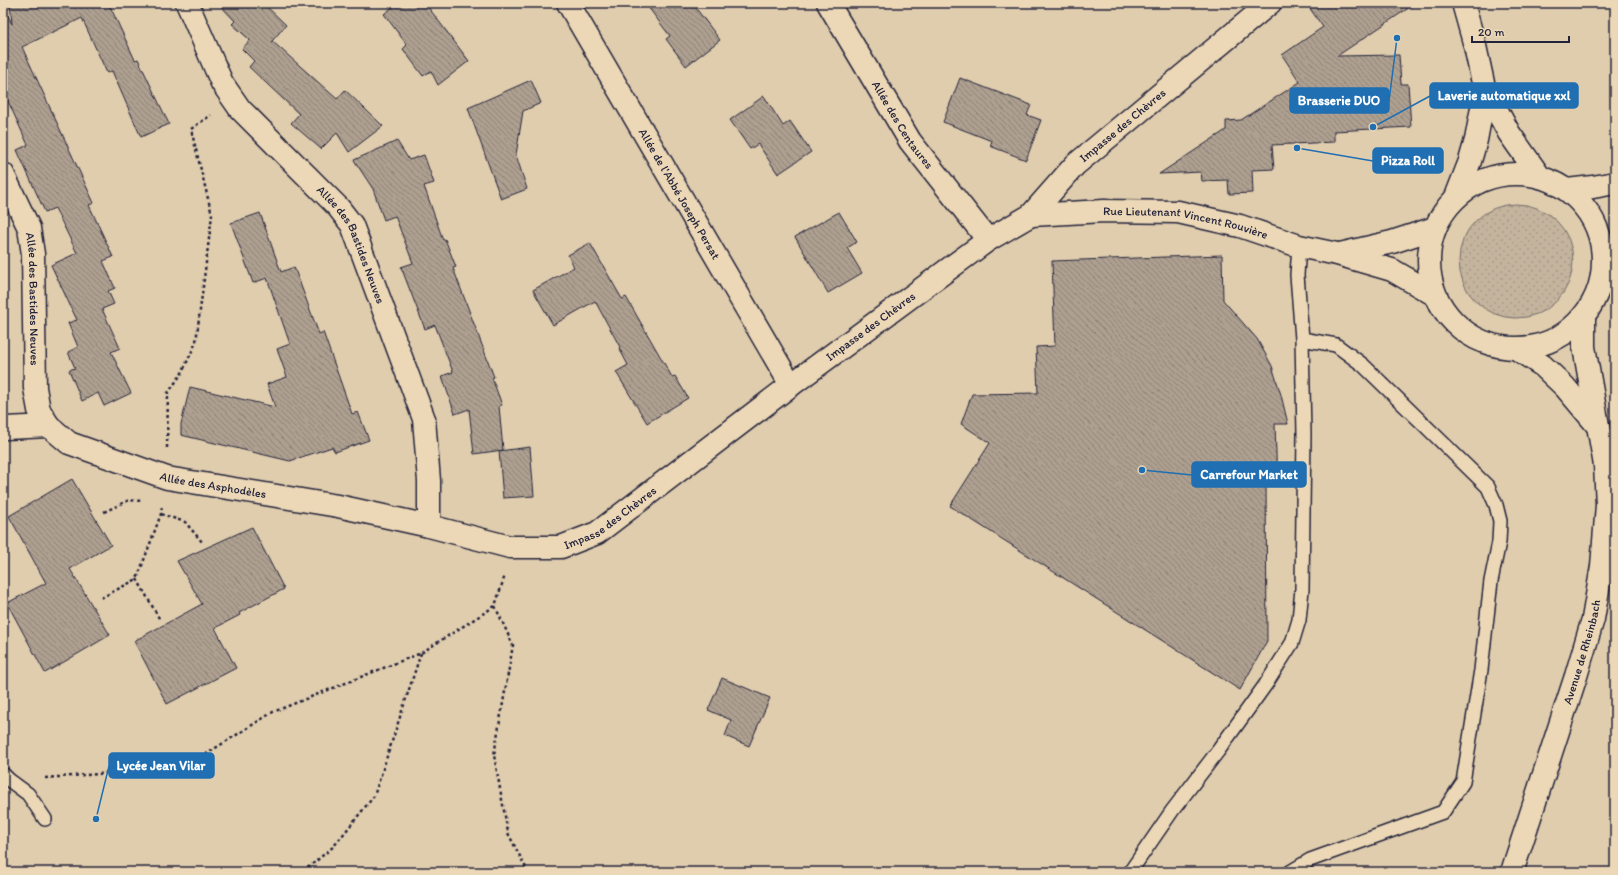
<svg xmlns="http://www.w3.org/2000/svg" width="1618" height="875" viewBox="0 0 1618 875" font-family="Itim,sans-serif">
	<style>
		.grass { fill: url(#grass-dots); stroke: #736b6c }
		.building { fill: url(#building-back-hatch); stroke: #22223b }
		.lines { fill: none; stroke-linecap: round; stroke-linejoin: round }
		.lane-casing { stroke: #22223b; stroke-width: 16 }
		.street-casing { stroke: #22223b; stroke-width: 25 }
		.secondary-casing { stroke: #22223b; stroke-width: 25 }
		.path { stroke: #22223b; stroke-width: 2.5; stroke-dasharray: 3 3; stroke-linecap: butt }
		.lane { stroke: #ecd8b6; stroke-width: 13 }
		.street { stroke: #ecd8b6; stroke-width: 22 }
		.secondary { stroke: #ecd8b6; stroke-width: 22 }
		.labels { text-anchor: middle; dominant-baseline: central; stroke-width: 3.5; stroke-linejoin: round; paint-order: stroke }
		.street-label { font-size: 12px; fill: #22223b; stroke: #ecd8b6 }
		.leader { fill: none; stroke: #1f6fb2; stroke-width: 1.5 }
		.callout-dot { fill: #1f6fb2; stroke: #ecd8b6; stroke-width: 1.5 }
		.callout { fill: #1f6fb2; stroke: #1f6fb2; stroke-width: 1.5 }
		.callout-label { font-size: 13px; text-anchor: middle; font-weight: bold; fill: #fff }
	</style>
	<defs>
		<pattern id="grass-dots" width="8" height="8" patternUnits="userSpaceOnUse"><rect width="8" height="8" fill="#c4b49d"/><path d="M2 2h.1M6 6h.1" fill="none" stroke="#a89a88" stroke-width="1.8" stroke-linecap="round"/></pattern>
		<pattern id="building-back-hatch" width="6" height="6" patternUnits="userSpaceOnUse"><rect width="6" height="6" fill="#aea090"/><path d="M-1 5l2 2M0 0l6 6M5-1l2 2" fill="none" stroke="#8d8277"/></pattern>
	</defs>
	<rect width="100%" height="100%" fill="#e0cdae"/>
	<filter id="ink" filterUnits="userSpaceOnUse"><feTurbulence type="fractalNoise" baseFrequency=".025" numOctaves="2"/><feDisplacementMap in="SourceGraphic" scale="8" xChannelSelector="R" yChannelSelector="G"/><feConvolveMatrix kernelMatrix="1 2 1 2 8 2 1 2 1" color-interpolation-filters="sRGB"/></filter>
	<g filter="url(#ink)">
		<path class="grass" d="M1459 261a57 57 0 1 1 114 0a57 57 0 1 1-114 0Z"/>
		<path class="building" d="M10,3H112L109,4L135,60L138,59L169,124L141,137L112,71L107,73L82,18L22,47L94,203L89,205L113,257L103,261L115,288L108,291L114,304L102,309L120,348L111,352L131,393L104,406L98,393L82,401L69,370L75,368L68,352L78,347L68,323L77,320L51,265L77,253L55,208L45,212L17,150L28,145L3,90V5L12,24Z
			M218,3H263L286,25L272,41L337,99L345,90L383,126L349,152L337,133L321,149L291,123L299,114L249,67L254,61L242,49L250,40L232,24L235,21Z
			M398,3H425L469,61L438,85L431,71L423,76L403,49L407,45L384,14Z
			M645,3H692L720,40L686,66L666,39L670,36Z
			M1306,3H1416L1337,56L1399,55L1401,84H1408L1411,127L1334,131V142L1272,145L1274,169L1252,170L1253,193L1229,194L1228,180L1202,181L1201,172L1159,174L1226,130V121L1241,120L1300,82L1282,55L1323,27Z
			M960,78L1031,105L1027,115L1041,120L1026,160L990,146L992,141L943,122Z
			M531,80L541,103L523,111L516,155L527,189L501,199L468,108Z
			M764,96L783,126L790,121L811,152L778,174L758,144L750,149L730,120Z
			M397,141L409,160L424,155L434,183L424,186L443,240L445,239L456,267L453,268L494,377L492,378L502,405L499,406L503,450L474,454L469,409L455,414L442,376L453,372L435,325L425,329L401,267L413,263L395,216L384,220L373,189L354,160Z
			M839,212L857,242L847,248L862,273L828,293L795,237Z
			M260,213L281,272L294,267L319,334L323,332L352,414L358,412L369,440L335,452L332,447L290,461L181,435V424L190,387L275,407L267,384L287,377L277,349L290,344L267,278L253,283L231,223Z
			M590,243L622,299L626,297L672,377L675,376L688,398L647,423L616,372L628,365L619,348L620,347L595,301L553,325L533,290L574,267L568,255Z
			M1222,255L1223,300L1257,339L1272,366L1281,395L1288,424H1275L1277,482H1266L1267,641L1240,690L950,506L990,443L961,424L972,394L1038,393L1036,347L1055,346L1052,261Z
			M530,447L534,496L503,498L499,451Z
			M72,479L111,545L70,569L110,635L45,673L7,603L46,583L9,516Z
			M252,527L284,589L239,613L240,615L215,628L236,668L167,704L134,641L202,604L177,561Z
			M722,678L770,698L749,746L725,736L731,720L708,710Z"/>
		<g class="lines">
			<defs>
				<path id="lane" d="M3,774L9,780L28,794L45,819
					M1130,872L1172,811L1218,751L1266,684L1292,643L1299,620L1302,589L1304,434L1302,339L1297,275L1299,246
					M1290,872L1310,860L1443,812L1463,782L1481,670L1491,581L1499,542L1500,521L1496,505L1488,487L1363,365L1336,345L1302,339"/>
				<g id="street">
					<path id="s1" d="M187,3L222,83L240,109L338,207L352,225L424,419L429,481V526"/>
					<path id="s2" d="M568,3L791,385"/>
					<path id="s3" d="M828,3L910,141L988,240"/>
					<path id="s4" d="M3,174L29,228L33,254L35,388L39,410L49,426"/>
					<path id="s5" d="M1031,215L1104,211L1178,212L1240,226L1299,246L1337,254L1392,270L1435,295"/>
					<path d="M1340,254L1392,242L1435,228"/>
					<path id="s6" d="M6,428L49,426L69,443L167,478L338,506L429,526L510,547H561L597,533L791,385L988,240L1031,215L1075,165L1270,3"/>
				</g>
				<g id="secondary">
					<path d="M1463,3L1475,46L1485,92L1495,107L1509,133L1540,177"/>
					<circle cx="1516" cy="261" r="87"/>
					<path d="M1567,190L1593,187L1615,183"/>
					<path d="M1456,197L1470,161L1476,140L1485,92"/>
					<path d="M1517,349L1543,366L1565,387L1597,425"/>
					<path id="s7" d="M1512,872L1576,676L1593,619L1602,566L1607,505L1605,465L1584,347V316"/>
				</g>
			</defs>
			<use href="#lane" class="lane-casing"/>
			<use href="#street" class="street-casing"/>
			<use href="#secondary" class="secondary-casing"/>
			<path class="path" d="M167,448L168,393L182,373L196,342L212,215L191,129L211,115
				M104,512L129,500L142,501
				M161,514L185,522L203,543
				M137,579L160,620
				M101,598L137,579L161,514L162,505
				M495,606L513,645L494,755L508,833L528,872
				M45,778L99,774L206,754L273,712L421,653L495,606L505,575
				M303,872L334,846L374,796L421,653"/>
			<use href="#lane" class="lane"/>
			<use href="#street" class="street"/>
			<use href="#secondary" class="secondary"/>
		</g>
	</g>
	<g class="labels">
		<g class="street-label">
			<text stroke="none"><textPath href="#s3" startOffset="143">Allée des Centaures</textPath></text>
			<text stroke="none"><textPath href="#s6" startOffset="1280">Impasse des Chèvres</textPath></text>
			<text stroke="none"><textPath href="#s2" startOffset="221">Allée de l'Abbé Joseph Persat</textPath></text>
			<text stroke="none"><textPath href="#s5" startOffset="156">Rue Lieutenant Vincent Rouvière</textPath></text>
			<text stroke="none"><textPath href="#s1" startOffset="297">Allée des Bastides Neuves</textPath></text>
			<text stroke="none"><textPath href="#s4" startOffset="131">Allée des Bastides Neuves</textPath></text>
			<text stroke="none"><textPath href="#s6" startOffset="956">Impasse des Chèvres</textPath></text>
			<text stroke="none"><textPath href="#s6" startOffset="220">Allée des Asphodèles</textPath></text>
			<text stroke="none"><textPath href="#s6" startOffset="632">Impasse des Chèvres</textPath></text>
			<text stroke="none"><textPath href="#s7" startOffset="231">Avenue de Rheinbach</textPath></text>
		</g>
	</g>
	<path class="leader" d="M1373 127L1430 96M1397 38L1389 101M1297 148L1373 161M1142 470L1192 475M96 819L109 766"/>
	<g class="callout-dot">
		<circle cx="1373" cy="127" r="4"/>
		<circle cx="1397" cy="38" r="4"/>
		<circle cx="1297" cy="148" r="4"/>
		<circle cx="1142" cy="470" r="4"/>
		<circle cx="96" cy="819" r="4"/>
	</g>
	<g class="callout">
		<rect x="1430" y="83" width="148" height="25" rx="4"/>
		<rect x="1290" y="88" width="99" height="25" rx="4"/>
		<rect x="1373" y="148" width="70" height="25" rx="4"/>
		<rect x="1192" y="462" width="114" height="25" rx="4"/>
		<rect x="109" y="753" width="105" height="25" rx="4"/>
	</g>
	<g class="callout-label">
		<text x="1504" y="100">Laverie automatique xxl</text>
		<text x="1339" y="105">Brasserie DUO</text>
		<text x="1408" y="165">Pizza Roll</text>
		<text x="1249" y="479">Carrefour Market</text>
		<text x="161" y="770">Lycée Jean Vilar</text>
	</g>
	<rect width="1618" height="875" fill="none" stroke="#ecd8b6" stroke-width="16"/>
	<rect x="8" y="8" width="1602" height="859" fill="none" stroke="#22223b" stroke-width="1.5" filter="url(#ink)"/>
	<path d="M1472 36v6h97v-6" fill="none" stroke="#22223b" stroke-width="2"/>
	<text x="1478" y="36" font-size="12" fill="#22223b" stroke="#ecd8b6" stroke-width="3" paint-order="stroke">20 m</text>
</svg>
